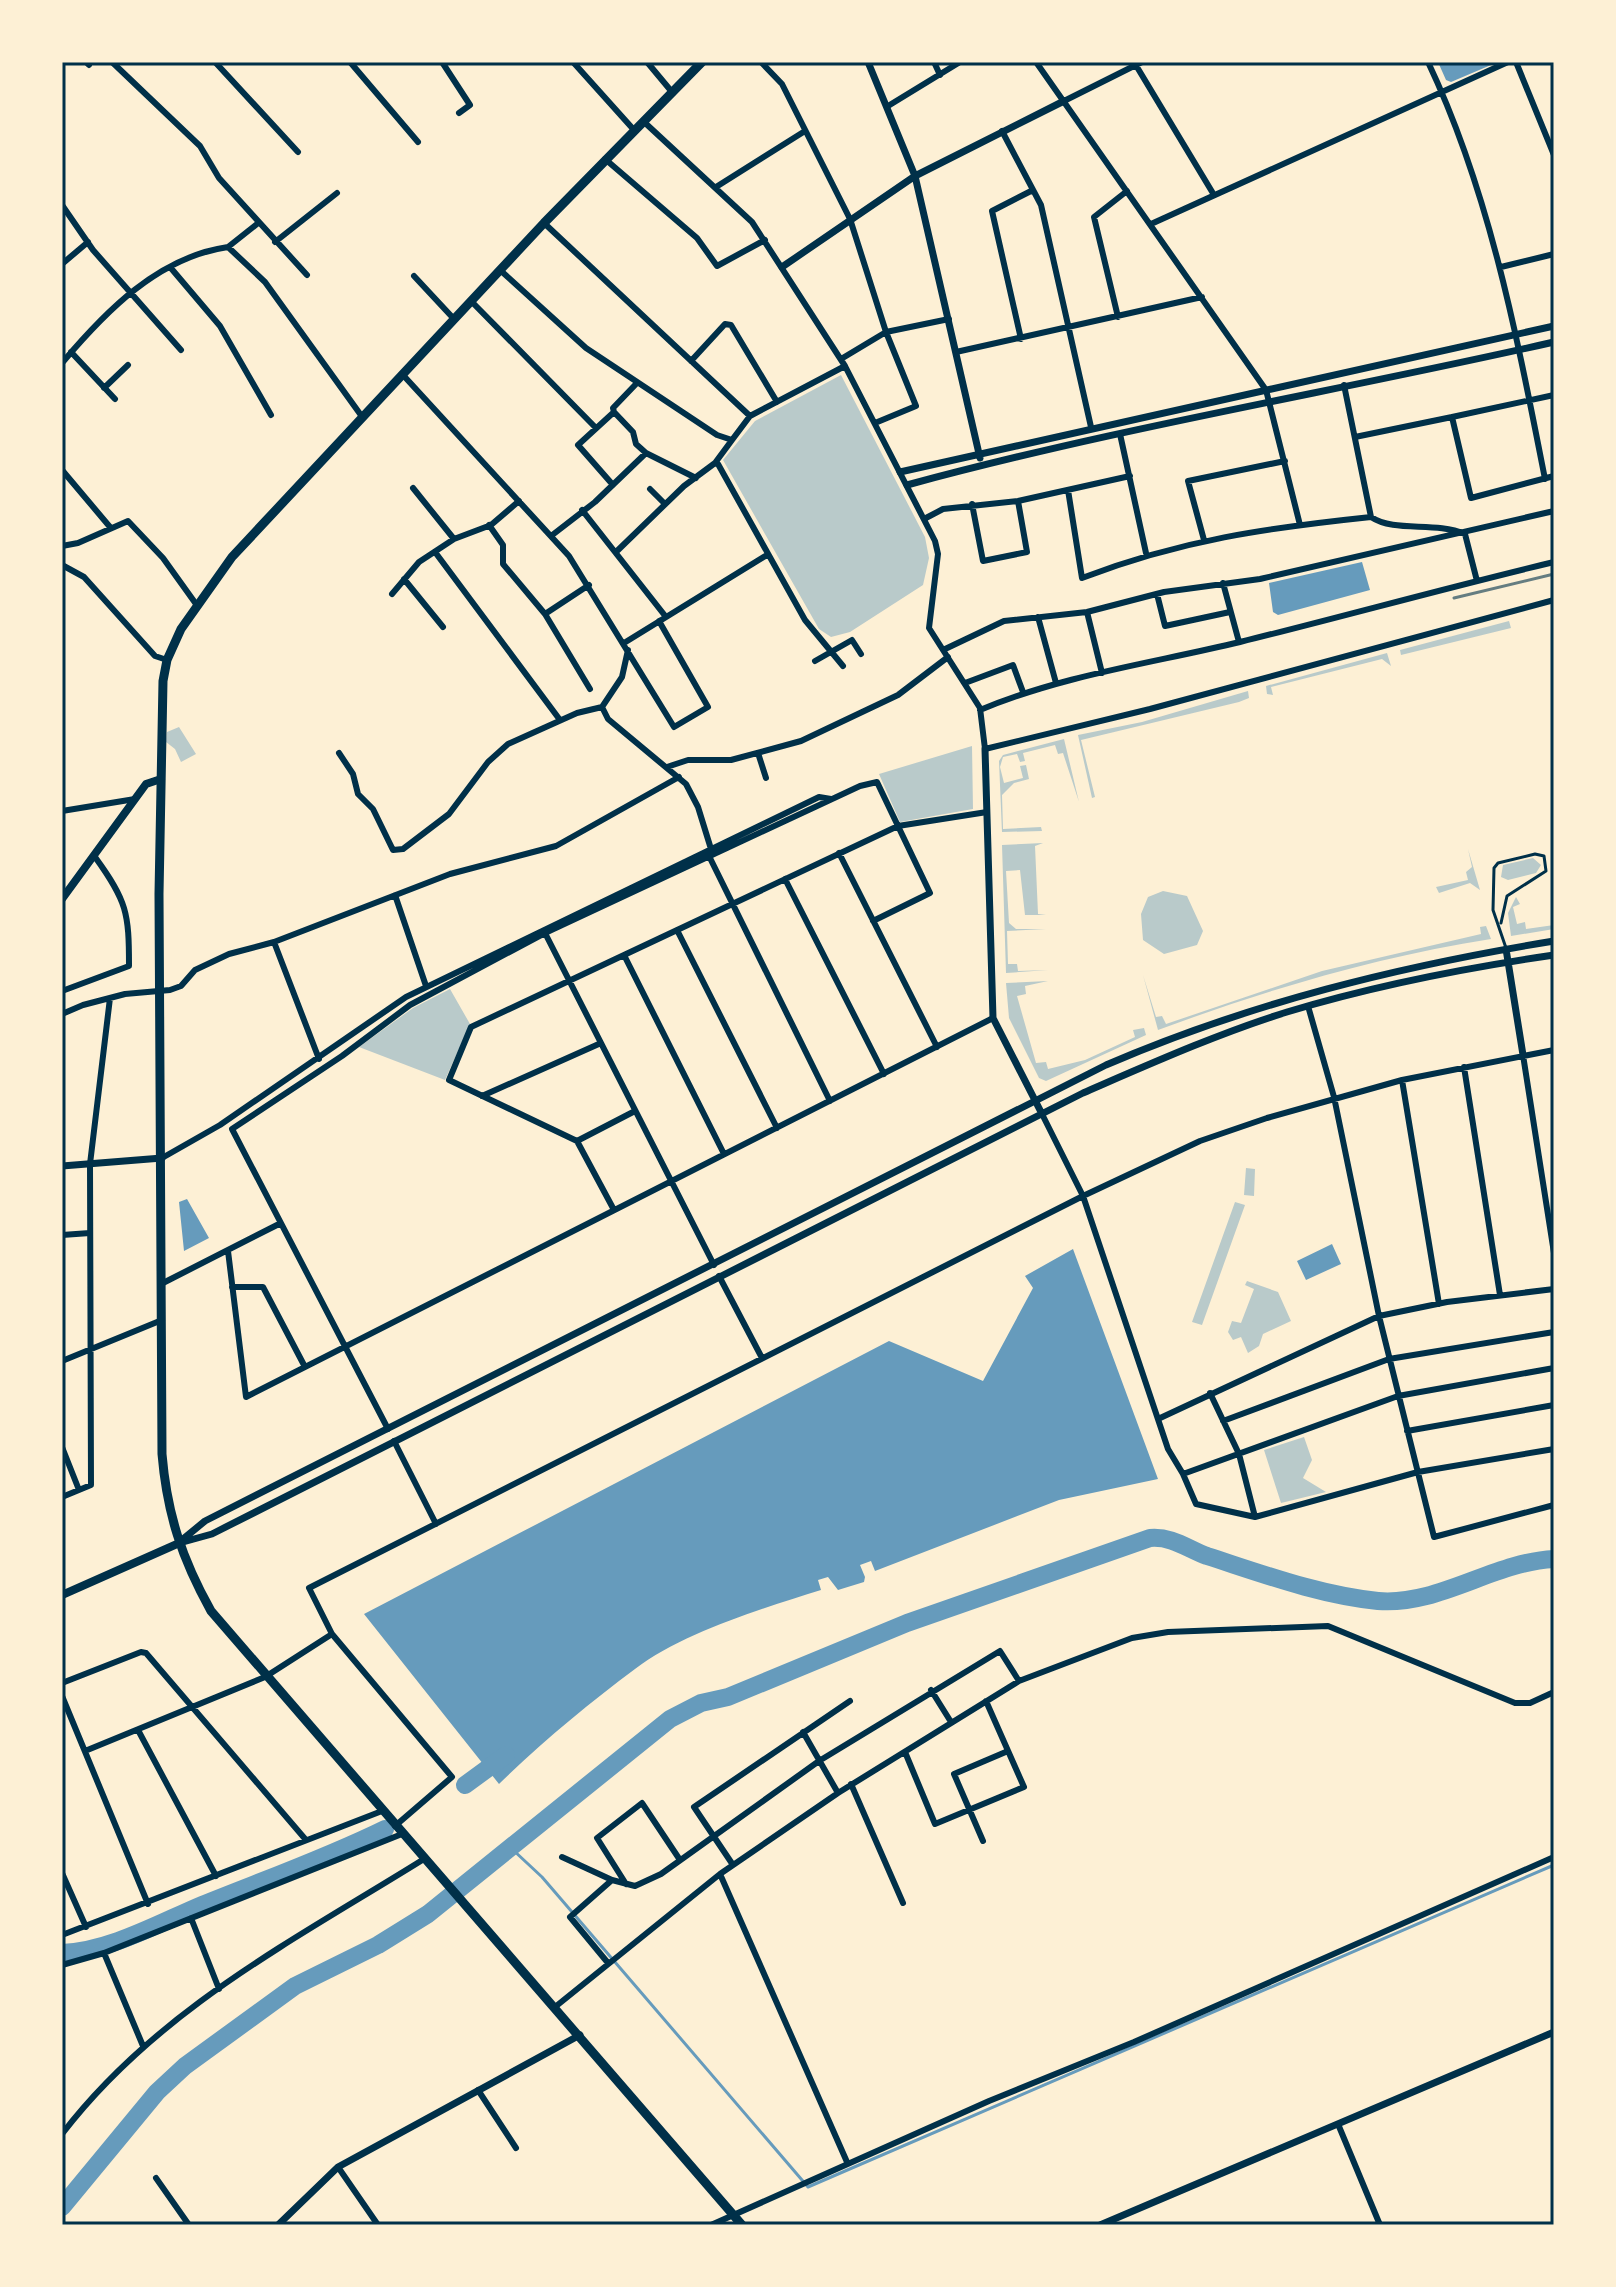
<svg xmlns="http://www.w3.org/2000/svg" width="1616" height="2287" viewBox="0 0 1616 2287" font-family="'DejaVu Sans',sans-serif">
	<style>
		.green { fill: #b9caca }
		.water { fill: #669bbc }
		.lines { fill: none; stroke-linecap: round; stroke-linejoin: round }
		.stream { stroke: #669bbc; stroke-width: 3 }
		.river { stroke: #669bbc; stroke-width: 18 }
		.service { stroke: #003049; stroke-width: 3 }
		.minor { stroke: #003049; stroke-width: 6 }
		.tertiary { stroke: #003049; stroke-width: 7 }
		.secondary { stroke: #003049; stroke-width: 8 }
		.trunk { stroke: #003049; stroke-width: 9 }
		.rail { stroke: #657d81; stroke-width: 3 }
		.neatline { fill: none; stroke: #003049; stroke-width: 3 }
	</style>
	<rect width="100%" height="100%" fill="#fdf0d5"/>
	<path class="green" d="M841,375L925,537L929,558L923,585L850,632L831,637L819,629L723,460L755,421Z
		M1509,621L1511,628L1401,655L1400,650Z
		M1387,653L1391,666L1382,659L1271,687L1273,695L1267,694L1266,686Z
		M1248,691L1249,698L1239,702L1081,740L1095,797L1092,798L1078,735L1142,722Z
		M179,727L196,754L181,762L175,749L166,742L167,732Z
		M1064,739L1079,802L1063,753L1058,754L1055,745L1023,753L1025,761L1020,762L1017,754L1003,757L1000,767L1004,783L1023,778L1020,766L1026,765L1029,779L1014,783L1002,795L1003,829L1041,827L1042,831L1002,832L999,761L1003,755Z
		M972,746L973,809L900,822L879,774Z
		M1043,843L1035,846L1038,914L1046,915H1025L1020,870L1006,871L1009,923L1016,929H1046L1007,931L1008,964H1017L1018,971L1048,970L1006,973L1002,845Z
		M1468,849L1480,890L1470,883L1439,893L1436,887L1468,880L1466,872L1472,867Z
		M1533,858L1541,865L1536,873L1508,880L1501,877L1503,865Z
		M1163,891L1187,896L1203,931L1197,945L1164,954L1143,940L1141,914L1148,897Z
		M1516,897L1520,904L1513,907L1517,924L1525,922L1526,929L1554,925V929L1511,936L1508,913Z
		M1486,926L1491,939C1376,957 1266,990 1158,1030L1143,975L1156,1017L1162,1016L1166,1024L1322,971L1481,934L1480,927Z
		M1048,981L1025,986L1026,994L1017,996L1036,1063L1046,1062L1048,1069L1085,1060L1135,1037L1133,1030L1144,1028L1146,1035L1046,1081L1039,1078L1009,1018L1006,983Z
		M450,989L470,1024L445,1080L359,1047L413,1008Z
		M1246,1168L1255,1169L1254,1196L1244,1195Z
		M1235,1202L1245,1205L1202,1325L1192,1322Z
		M1247,1281L1278,1292L1291,1321L1263,1334L1259,1346L1248,1353L1241,1337L1233,1340L1228,1332L1232,1321L1241,1323L1254,1289L1245,1285Z
		M1304,1437L1312,1460L1303,1478L1326,1492L1281,1503L1264,1450Z"/>
	<path class="water" d="M1438,62H1498L1451,82L1446,80Z
		M1362,562L1370,590L1278,615L1273,612L1269,583Z
		M187,1199L209,1238L184,1251L179,1202Z
		M1332,1244L1341,1264L1306,1280L1297,1261Z
		M1073,1249L1158,1479L1059,1500L875,1571L871,1561L860,1565L865,1577L864,1582L838,1590L828,1577L818,1580L821,1590C764,1608 684,1632 635,1669C588,1704 542,1742 499,1784L364,1614L889,1341L983,1381L1033,1288L1025,1276Z"/>
	<g class="lines">
		<path class="stream" d="M512,1849L542,1877L808,2187L1554,1865"/>
		<path class="river" d="M465,1785L506,1755
			M62,1953C110,1951 159,1923 202,1905C264,1880 326,1858 385,1829
			M62,2207L157,2092L185,2066L295,1986L378,1945L428,1914L670,1719L701,1703L728,1697L907,1623L1150,1538C1172,1536 1188,1549 1207,1556C1263,1574 1319,1595 1378,1601C1439,1606 1493,1562 1554,1559"/>
		<path class="service" d="M1501,923L1507,896L1546,871L1544,856L1535,854L1498,863L1494,868L1493,910L1506,948"/>
		<path class="minor" d="M86,62L89,65
			M112,62L200,146L219,178L307,275
			M215,62L298,152
			M350,62L418,142
			M442,62L470,105L459,113
			M573,62L634,130
			M647,62L672,92
			M761,62L782,84L850,219L886,332L916,406L875,423
			M934,62L940,75
			M1036,62L1266,390L1300,525
			M1134,62L1214,195
			M1428,62C1490,193 1517,337 1545,479
			M1516,62L1554,155
			M1062,102L1142,62
			M888,106L960,62
			M643,121L752,222L845,366L935,541L938,554L929,628L980,708L985,749L1150,709L1554,600
			M1002,131L1041,205L1091,427
			M605,159L697,238L717,266L765,240
			M716,187L805,131
			M62,205L93,250L181,350
			M544,223L750,416
			M1151,224L1508,62
			M275,242L337,193
			M228,247L257,224
			M62,264L88,242
			M170,267L220,326L271,415
			M1501,267L1554,254
			M500,270L586,348L717,435L732,440L750,416L845,366
			M414,276L454,319
			M471,301L595,427
			M1118,317L1094,217L1127,191
			M1021,339L992,211L1033,190
			M71,352L115,399
			M956,352L1202,297
			M841,359L886,332L949,319
			M691,361L725,324L731,325L777,402
			M62,363C105,312 158,257 228,247L265,282L363,418
			M403,375L569,556L674,727L708,707L659,621
			M636,384L613,408L614,412L633,432L636,444L646,453L696,478
			M1344,385L1371,517
			M104,388L128,365
			M1452,417L1554,395
			M1120,434L1146,553
			M1355,437L1452,417L1471,498L1554,476
			M715,463L732,440
			M62,470L110,527
			M613,485L578,445L614,412
			M413,488L454,539
			M650,489L665,504
			M1068,490L1082,578C1181,540 1266,528 1371,517C1395,533 1434,521 1465,534L1477,581
			M972,504L983,561L1027,552L1018,501
			M582,510L666,617
			M924,519L943,509L1018,501L1130,476
			M489,525L503,545V564L545,614L590,689
			M551,536L595,502L646,453
			M1204,540L1188,481L1285,461
			M62,546L78,543L128,521L163,558L196,604
			M435,552L560,720
			M616,552L684,486L715,463L718,464L805,620L843,666
			M62,565L84,577L155,656L167,660
			M404,579L443,627
			M1223,583L1239,642
			M392,594L419,562L454,539L491,525L519,501
			M1157,594L1165,626L1230,612
			M1087,612L1102,673
			M545,614L589,585
			M1038,617L1056,683
			M624,643L767,555
			M628,650L622,677L602,707L608,719L686,784L698,807L711,849
			M943,650L1004,621L1087,612L1164,592L1260,579L1554,511
			M815,661L852,640L861,654
			M965,683L1013,665L1023,692
			M980,710C1063,675 1153,663 1240,642C1345,616 1449,587 1554,562
			M339,753L353,774L358,794L373,809L393,850L403,849L449,814L488,762L508,744L577,713L602,707
			M758,753L766,778
			M667,767L688,760H731L801,741L898,695L948,657
			M62,811L135,799
			M839,853L937,1047
			M710,858L830,1101
			M785,879L884,1074
			M395,895L426,986
			M677,930L777,1128
			M545,933L714,1265
			M274,942L319,1059
			M624,955L724,1154
			M62,991L129,966C129,913 127,901 95,857
			M1308,1006L1334,1097L1379,1316L1434,1537L1554,1505
			M62,1014L83,1005L125,994L170,990L181,986L195,970L229,954L274,942L450,874L556,846L679,777
			M1523,1055L1554,1253
			M1464,1067L1500,1295
			M1402,1080L1439,1304
			M482,1096L601,1043
			M1042,1114L1083,1196L1168,1449L1183,1474L1398,1396L1554,1368
			M577,1141L635,1111
			M162,1158L220,1125L406,997L819,797L831,799
			M614,1210L577,1141L449,1080L471,1027L898,826L987,812
			M62,1235L90,1233
			M228,1251L246,1397L993,1018
			M719,1276L762,1358
			M163,1283L279,1224
			M232,1287H263L305,1367
			M62,1361L162,1320
			M1210,1393L1239,1454L1255,1517
			M1158,1419L1379,1316L1447,1302L1554,1289
			M1223,1421L1389,1359L1554,1332
			M388,1429L232,1129L342,1056L410,1005L545,933L860,786L877,782L930,893L873,921
			M1407,1431L1554,1405
			M394,1441L436,1524
			M62,1447L79,1490
			M1183,1474L1196,1504L1255,1517L1418,1472L1554,1449
			M62,1497L91,1485L90,1164L110,998
			M62,1683L141,1652L146,1653L306,1840
			M931,1690L951,1722
			M62,1696L148,1904
			M138,1730L216,1876
			M803,1732L838,1793
			M85,1751L265,1677L332,1634
			M905,1752L935,1824L1024,1787L986,1701
			M851,1784L903,1903
			M395,1826L452,1777L332,1634L309,1588L1083,1196L1200,1141L1267,1118L1402,1080L1554,1050
			M983,1841L954,1774L1008,1751
			M562,1857L612,1880L635,1886L661,1874L819,1761L1000,1651L1019,1681
			M733,1865L694,1807L850,1701
			M62,1873L86,1927
			M720,1874L847,2162
			M626,1884L597,1838L642,1803L680,1860
			M191,1918L219,1989
			M62,1935L382,1811
			M104,1953L143,2046
			M608,1963L570,1917L612,1880
			M62,1965L104,1953L402,1834
			M555,2007L720,1874L838,1793L1019,1681L1132,1638L1168,1632L1328,1626L1515,1703H1530L1554,1692
			M478,2090L516,2148
			M1338,2124L1380,2225
			M62,2134C157,2010 294,1940 424,1859
			M338,2167L378,2225
			M156,2178L189,2225
			M711,2225L989,2101L1134,2042L1554,1857"/>
		<path class="tertiary" d="M868,62L915,176L980,458
			M782,267L915,176L1062,102
			M900,472L1554,326
			M907,485C1120,427 1339,391 1554,342
			M985,749L993,1018L1042,1114
			M1506,949L1523,1055
			M62,1166L162,1158
			M183,1542L212,1534L1083,1093C1150,1064 1217,1034 1287,1012C1373,986 1465,968 1554,955
			M177,1544L205,1521L1106,1065C1250,1003 1400,966 1554,941
			M278,2225L338,2167L580,2035
			M1100,2225L1554,2032"/>
		<path class="secondary" d="M62,899L146,784L161,779
			M62,1595L177,1544"/>
		<path class="trunk" d="M702,62L544,223L232,557L181,629L167,660L163,681L159,894L162,1454C167,1514 182,1559 211,1611L742,2225"/>
		<path class="rail" d="M1454,598L1554,574"/>
	</g>
	<rect width="1616" height="2287" fill="none" stroke="#fdf0d5" stroke-width="128"/>
	<rect x="64" y="64" width="1488" height="2159" class="neatline"/>
</svg>
